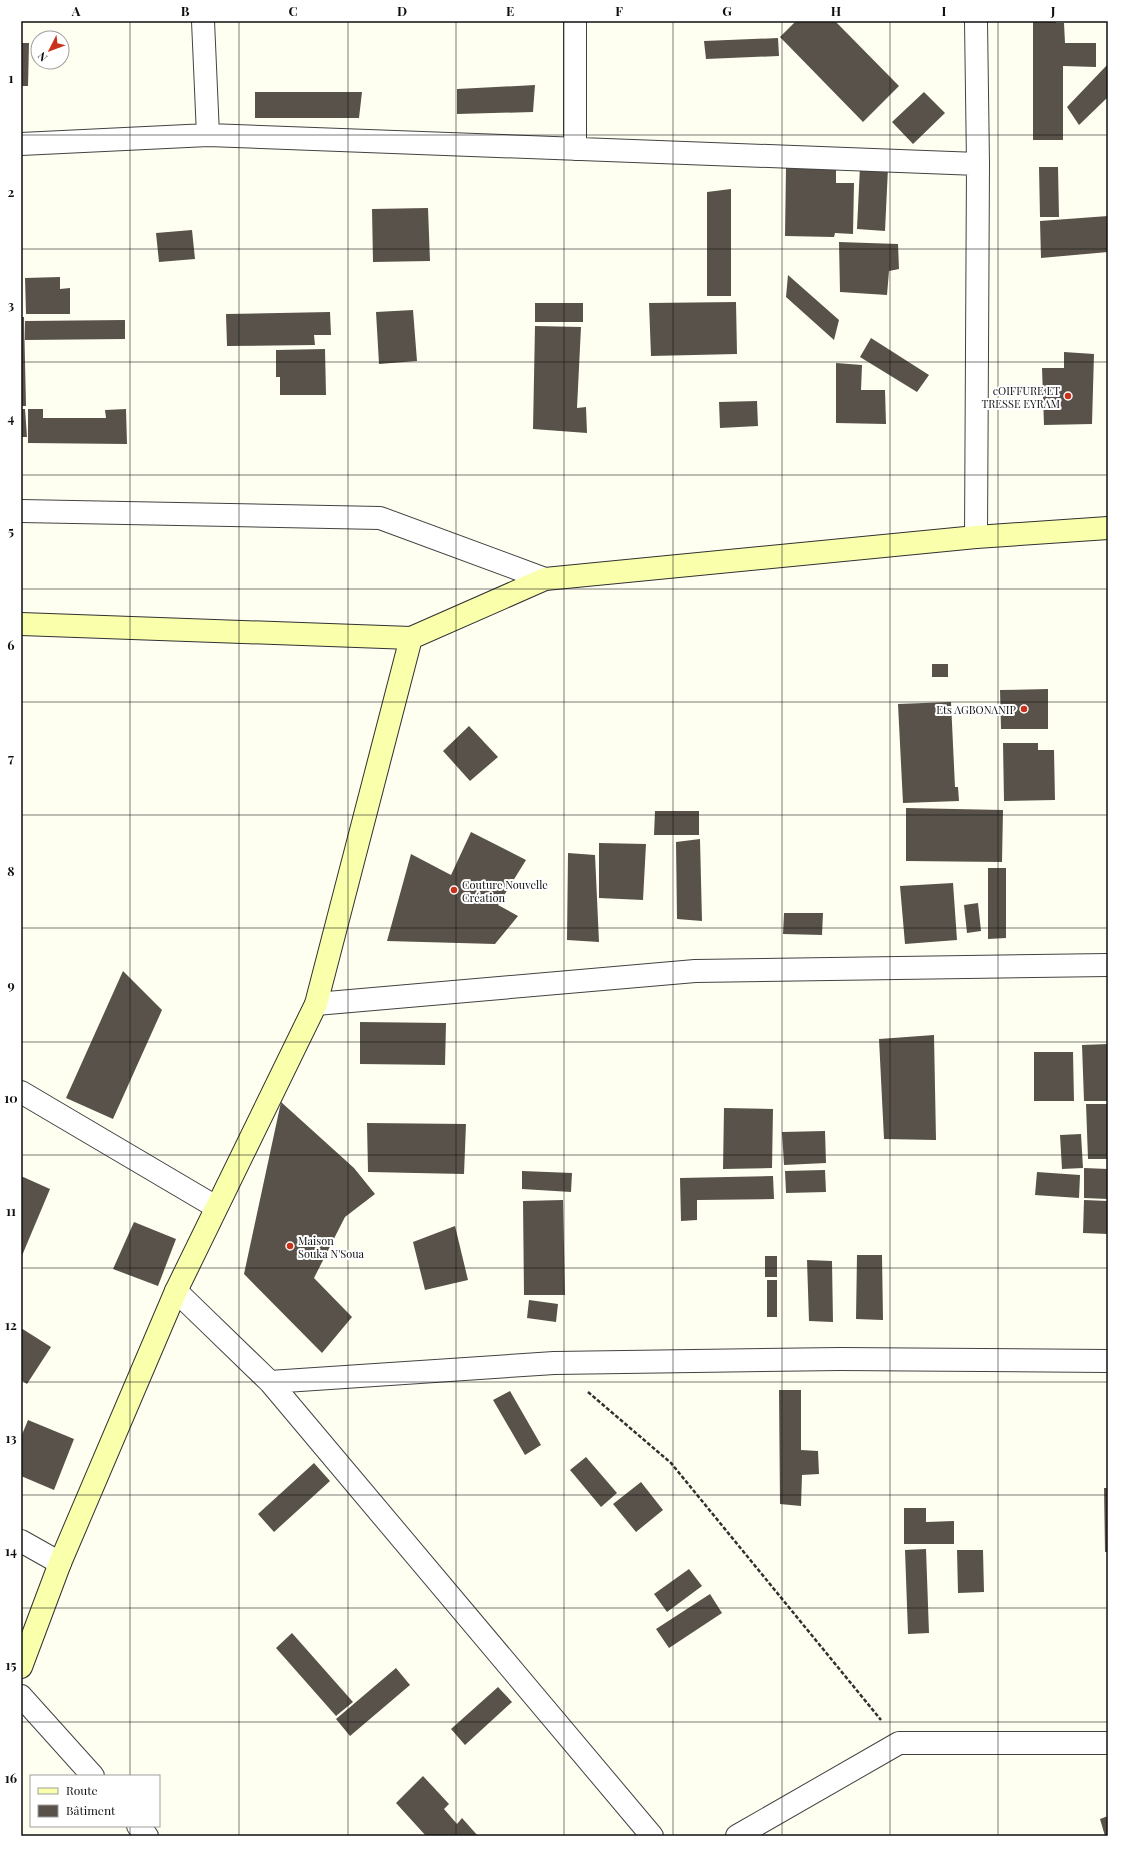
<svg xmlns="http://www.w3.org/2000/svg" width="1129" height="1857" viewBox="0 0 1129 1857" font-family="'Playfair Display',serif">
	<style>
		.building { fill: #59524a }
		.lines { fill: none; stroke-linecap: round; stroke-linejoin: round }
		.street-casing { stroke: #424242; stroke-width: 24 }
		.secondary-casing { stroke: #313131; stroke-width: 24 }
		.path { stroke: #313131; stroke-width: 2.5; stroke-dasharray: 4 2; stroke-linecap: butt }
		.street { stroke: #fff; stroke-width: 22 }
		.secondary { stroke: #faffac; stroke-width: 22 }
		.grid { fill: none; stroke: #0f0f0f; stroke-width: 1; stroke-opacity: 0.55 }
		.poi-dot { fill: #ca311b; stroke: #fff; stroke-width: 1.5 }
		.labels { text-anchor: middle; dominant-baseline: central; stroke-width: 4; stroke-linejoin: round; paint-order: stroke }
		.poi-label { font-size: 11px; fill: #0f0f0f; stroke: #fff; text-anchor: end }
		.neatline { fill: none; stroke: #0f0f0f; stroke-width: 1.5 }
		.grid-label { font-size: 13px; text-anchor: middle; font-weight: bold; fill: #0f0f0f }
	</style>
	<rect width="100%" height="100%" fill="#fffff1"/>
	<path class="building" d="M796,21H835L899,86L863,122L780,37Z
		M1033,21H1056V23H1064L1065,43H1096V67L1063,66V140H1033Z
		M778,38L779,56L706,59L704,41Z
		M21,43H29L28,86H21Z
		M1108,64V97L1079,125L1067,107Z
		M535,85L533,112L457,114V89Z
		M255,92H362L359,118H255Z
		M924,92L945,113L913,144L892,122Z
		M860,166L888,168L885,231L857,229Z
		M1039,167H1058L1059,217H1040Z
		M786,168L836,169V183H854L853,234L835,233L834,237L785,236Z
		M731,189V296H707V192Z
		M428,208L430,261L373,262L372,209Z
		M1108,216V252L1041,258L1040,221Z
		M192,230L195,259L159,262L156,233Z
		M839,242L898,244L899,269L889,271L887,295L840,292Z
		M788,275L839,320L834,340L786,297Z
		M60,277V289L70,288V314H26L25,278Z
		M736,302L737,354L651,356L649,303Z
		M535,303H583V322H535Z
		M413,310L417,361L379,364L376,312Z
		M330,312L331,335H314L315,345L227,346L226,314Z
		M21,317H24L26,406H21Z
		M125,320V339L25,340V321Z
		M535,326L581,327L577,408L586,407L587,433L533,429Z
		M871,338L929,375L917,392L860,357Z
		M325,349L326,395H280V377H276V350Z
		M1064,352L1094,354L1092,424L1044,425L1042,368H1064Z
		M836,363L862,365L861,390H885L886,424L836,423Z
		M757,401L758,426L720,428L719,402Z
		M21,409H25L27,437H21Z
		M28,409H43V418H106L105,410L126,409L127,444L28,443Z
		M932,664H948V677H932Z
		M1048,689V729H1001L1000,690Z
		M951,702L955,787H958L959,801L903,803L898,704Z
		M469,726L498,757L470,781L443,751Z
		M1003,743H1038V750H1054L1055,800L1004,801Z
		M906,808L1003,810L1002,862L906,861Z
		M655,811H699V835H654Z
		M471,832L526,860L498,905L518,916L495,944L387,941L411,854L451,875Z
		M700,839L702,921L677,919L676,842Z
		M599,843L646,844L643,900L599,898Z
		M568,853L595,855L599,942L567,940Z
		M988,868H1006V938L988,939Z
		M953,883L957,940L905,944L900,886Z
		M978,903L981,931L967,933L964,905Z
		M784,913H823L822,935L783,934Z
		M123,971L162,1010L113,1119L66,1098Z
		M360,1022L446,1023L445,1065L360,1064Z
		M934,1035L936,1140L884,1139L879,1039Z
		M1108,1044V1101H1084L1082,1045Z
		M1034,1052H1073L1074,1101H1034Z
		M281,1102L354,1168L375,1194L345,1217L314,1278L352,1317L322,1353L244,1274Z
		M1086,1104H1108V1159H1088Z
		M724,1108L773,1109L772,1168L723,1169Z
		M367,1123L466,1124L464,1174L368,1172Z
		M825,1131L826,1163L784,1165L782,1132Z
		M1081,1134L1083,1168L1062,1169L1060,1135Z
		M1084,1168L1108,1169V1199L1084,1198Z
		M825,1170L826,1192L786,1193L785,1171Z
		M522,1171L572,1173L571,1192L522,1189Z
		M1037,1172L1080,1175L1079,1198L1035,1195Z
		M21,1176L50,1189L21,1258Z
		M773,1176L774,1199L697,1200V1220L681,1221L680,1178Z
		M563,1200L565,1295H524L523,1201Z
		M1084,1200L1108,1201V1234L1083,1233Z
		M134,1222L176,1239L158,1286L113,1269Z
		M455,1226L468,1280L425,1290L413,1242Z
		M857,1255H882L883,1320L856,1319Z
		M765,1256H777V1277H765Z
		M807,1260L832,1261L833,1322L809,1321Z
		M767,1280H777V1317H767Z
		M529,1300L558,1304L556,1322L527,1318Z
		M21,1328L51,1347L27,1384L21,1380Z
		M779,1390H801V1450L818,1451L819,1474L802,1475L801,1506L780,1504Z
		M510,1391L541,1445L525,1455L493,1400Z
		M28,1420L74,1439L54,1490L21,1476V1437Z
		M586,1457L617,1493L601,1507L570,1470Z
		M314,1463L330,1481L274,1532L258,1514Z
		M641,1482L663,1510L636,1532L613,1504Z
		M1104,1488H1108V1552H1105Z
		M904,1508H926V1522L954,1521V1544H904Z
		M926,1549L929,1633L908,1634L905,1550Z
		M957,1550H983L984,1592L958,1593Z
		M689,1569L702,1586L667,1612L654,1594Z
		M710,1594L722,1613L669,1648L656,1629Z
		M292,1633L353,1702L336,1716L276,1648Z
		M396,1668L410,1685L350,1736L336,1719Z
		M498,1687L512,1702L465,1745L451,1729Z
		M423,1776L449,1804L444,1809L457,1824L462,1818L478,1836H426L396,1803Z
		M1108,1816V1836H1105L1100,1819Z"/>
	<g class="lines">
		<defs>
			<path id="street" d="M203,21L208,135
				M575,21V149
				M976,21L978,164L976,537
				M21,144L208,135L978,164
				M21,511L380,518L545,579
				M316,1004L695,971L1108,965
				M21,1092L216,1207
				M176,1291L270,1382L652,1836
				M270,1382L554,1363L840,1359L1108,1361
				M21,1541L60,1563
				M21,1696L93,1776
				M138,1826L147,1836
				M737,1836L899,1743H1108"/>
			<path id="secondary" d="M21,624L411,638L545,579L976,537L1108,528
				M21,1667L60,1563L176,1291L316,1004L411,638"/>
		</defs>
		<use href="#street" class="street-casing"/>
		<use href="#secondary" class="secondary-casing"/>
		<path class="path" d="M588,1392L671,1463L881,1720"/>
		<use href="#street" class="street"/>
		<use href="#secondary" class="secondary"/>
	</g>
	<path class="grid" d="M130,21V1776M239,21V1836M348,21V1836M456,21V1836M564,21V1836M673,21V1836M782,21V1836M890,21V1836M998,21V1836M21,135H1108M21,249H1108M21,362H1108M21,475H1108M21,589H1108M21,702H1108M21,815H1108M21,928H1108M21,1042H1108M21,1155H1108M21,1268H1108M21,1382H1108M21,1495H1108M21,1608H1108M21,1722H1108M130,1826V1836"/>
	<g class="poi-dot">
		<circle cx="1068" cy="396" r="4"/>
		<circle cx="1024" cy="709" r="4"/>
		<circle cx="454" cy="890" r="4"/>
		<circle cx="290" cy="1246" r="4"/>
	</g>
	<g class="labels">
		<g class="poi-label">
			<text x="1060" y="390">cOIFFURE ET<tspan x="1060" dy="13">TRESSE EYRAM</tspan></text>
			<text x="1016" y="709">Ets AGBONANIP</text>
			<text x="462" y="884" text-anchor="start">Couture Nouvelle<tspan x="462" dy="13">Création</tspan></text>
			<text x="298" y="1240" text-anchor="start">Maison<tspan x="298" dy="13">Souka N'Soua</tspan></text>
		</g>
	</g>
	<rect width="1129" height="1857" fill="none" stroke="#ffffff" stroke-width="44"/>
	<rect x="30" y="1775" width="130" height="52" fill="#ffffff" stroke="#9f9f9f"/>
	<rect x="38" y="1788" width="20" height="6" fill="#faffac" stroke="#9f9f9f"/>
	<text x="66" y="1795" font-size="12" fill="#0f0f0f">Route</text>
	<rect x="38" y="1805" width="20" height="12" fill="#59524a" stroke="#9f9f9f"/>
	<text x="66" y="1815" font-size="12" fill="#0f0f0f">Bâtiment</text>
	<g transform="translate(50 50) rotate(228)"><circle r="19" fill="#ffffff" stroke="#9f9f9f"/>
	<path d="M0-3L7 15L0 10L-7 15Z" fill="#ca311b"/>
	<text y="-6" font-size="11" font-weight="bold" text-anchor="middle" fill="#0f0f0f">N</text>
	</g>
	<rect x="22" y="22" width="1085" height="1813" class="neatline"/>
	<g class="grid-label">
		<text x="76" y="16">A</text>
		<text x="185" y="16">B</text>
		<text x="293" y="16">C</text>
		<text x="402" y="16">D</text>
		<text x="510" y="16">E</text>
		<text x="619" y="16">F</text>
		<text x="727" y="16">G</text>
		<text x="836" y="16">H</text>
		<text x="944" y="16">I</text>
		<text x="1053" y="16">J</text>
		<text x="11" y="83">1</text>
		<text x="11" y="197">2</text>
		<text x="11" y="310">3</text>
		<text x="11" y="423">4</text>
		<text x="11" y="536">5</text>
		<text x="11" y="650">6</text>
		<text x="11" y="763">7</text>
		<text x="11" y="876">8</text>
		<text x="11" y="990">9</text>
		<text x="11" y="1103">10</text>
		<text x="11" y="1216">11</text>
		<text x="11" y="1330">12</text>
		<text x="11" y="1443">13</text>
		<text x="11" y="1556">14</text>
		<text x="11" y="1670">15</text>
		<text x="11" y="1783">16</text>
	</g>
</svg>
